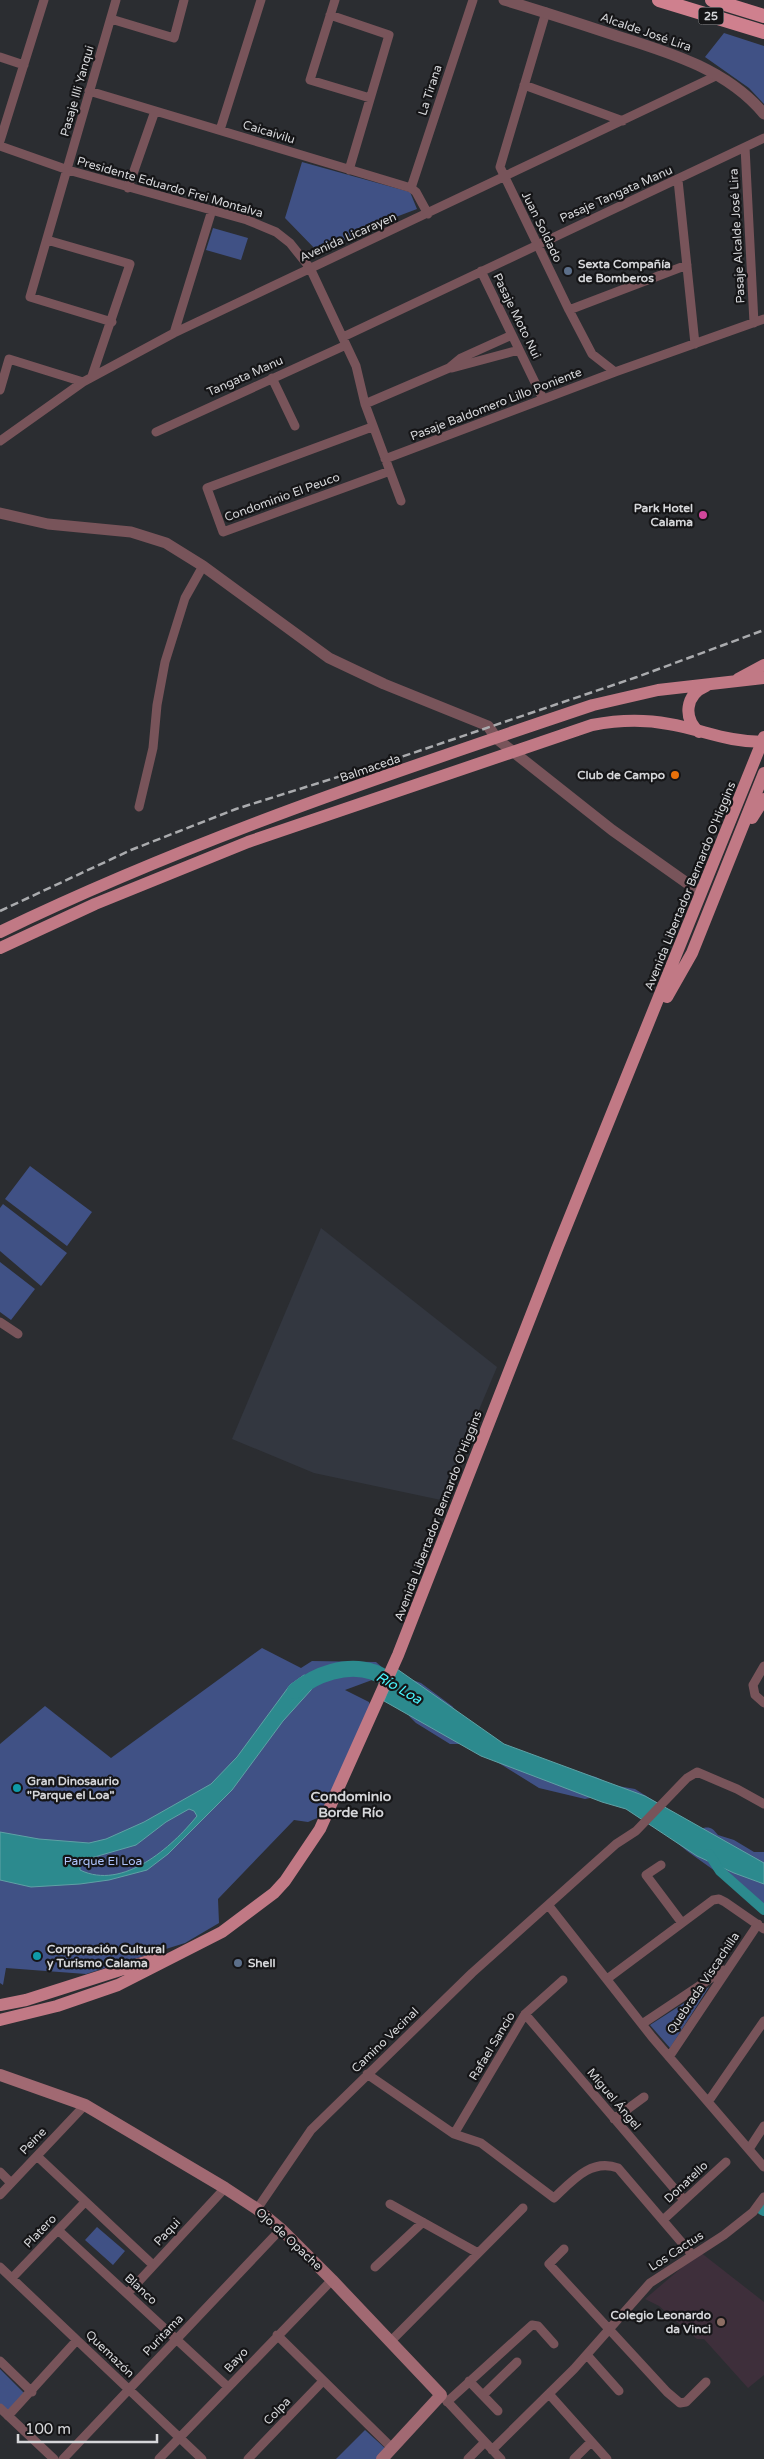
<svg xmlns="http://www.w3.org/2000/svg" width="764" height="2459" viewBox="0 0 764 2459" font-family="'Varela Round',sans-serif">
	<style>
		.built { fill: #333740 }
		.education { fill: #3e2f3b }
		.green { fill: #405185 }
		.water { fill: #2c8a8e; stroke: #5fa1a5; fill-rule: evenodd }
		.lines { fill: none; stroke-linecap: round; stroke-linejoin: round }
		.canal { stroke: #2c8a8e; stroke-width: 10 }
		.river { stroke: #2c8a8e; stroke-width: 16 }
		.minor { stroke: #78545a; stroke-width: 9 }
		.tertiary { stroke: #78545a; stroke-width: 11 }
		.secondary { stroke: #a16972; stroke-width: 12 }
		.primary { stroke: #c17985; stroke-width: 12 }
		.trunk { stroke: #cf808e; stroke-width: 14 }
		.rail { stroke: #aaabae; stroke-width: 2.5; stroke-dasharray: 8 4; stroke-linecap: butt }
		.service-dot { fill: #5c6f8a; stroke: #151517; stroke-width: 2 }
		.hotel-dot { fill: #d1479c; stroke: #151517; stroke-width: 2 }
		.food-dot { fill: #e8710a; stroke: #151517; stroke-width: 2 }
		.culture-dot { fill: #0f9aa8; stroke: #151517; stroke-width: 2 }
		.education-dot { fill: #8d6e63; stroke: #151517; stroke-width: 2 }
		.labels { text-anchor: middle; dominant-baseline: central; stroke-width: 4.5; stroke-linejoin: round; paint-order: stroke }
		.shield { fill: #151517; stroke: #9c9da0; stroke-width: 1 }
		.shield-label { font-size: 11px; font-weight: bold; fill: #d6d7da }
		.street-label { font-size: 12px; fill: #d6d7da; stroke: #151517 }
		.poi-label { font-size: 12px; font-weight: bold; fill: #d6d7da; stroke: #151517; text-anchor: start }
		.park-label { font-size: 12px; fill: #aec3fa; stroke: #151517 }
		.water-label { font-size: 14px; font-style: italic; fill: #49f6fe; stroke: #151517 }
		.neighbourhood-label { font-size: 14px; font-weight: bold; fill: #d6d7da; stroke: #151517 }
	</style>
	<rect width="100%" height="100%" fill="#2b2d31"/>
	<path class="built" d="M321,1228L497,1367L441,1500L314,1473L232,1439Z"/>
	<path class="education" d="M700,2252L764,2302V2375L748,2388L704,2339H697L659,2306L645,2299Z"/>
	<path class="green" d="M724,33L764,46V104L749,88L705,57Z
		M302,162L410,192L417,209L372,226L319,253L285,218Z
		M213,228L248,238L241,260L206,250Z
		M30,1166L92,1212L67,1246L5,1199Z
		M3,1204L67,1253L41,1286L0,1251V1208Z
		M0,1262L35,1289L11,1320L0,1312Z
		M262,1648L301,1668L312,1661L376,1662L385,1670L421,1683L452,1706L479,1737L560,1768L596,1777L612,1785L635,1789L699,1829C709,1826 712,1827 718,1835L734,1840L754,1852H764V1906L687,1851L643,1815L595,1797L585,1799L539,1788L486,1755L478,1754L475,1747L469,1744H450L416,1723L409,1716L407,1705L398,1689L372,1680L345,1690L369,1702L371,1708L322,1816L308,1822L294,1820L218,1899L219,1923L185,1943L86,1974L6,1968L3,1985L0,1983V1744L45,1706L111,1758Z
		M709,1987L670,2048L650,2025Z
		M97,2227L125,2251L113,2265L85,2240Z
		M0,2369L24,2393L8,2411L0,2404Z
		M365,2430L386,2449L376,2459H336Z"/>
	<path class="water" d="M397,1669L504,1744L645,1796L764,1863V1884L734,1873L697,1856L626,1809L602,1802L481,1756L384,1701Z
		M304,1675L313,1678L314,1685L311,1690L283,1721L232,1790L168,1854L147,1870L109,1880L80,1884L31,1887L0,1880V1832L39,1839L89,1843L106,1839L144,1822L211,1784L237,1757L290,1685ZM189,1809L194,1811L197,1816C172,1847 123,1891 80,1870V1865L84,1860L136,1845L166,1822Z"/>
	<g class="lines">
		<path class="canal" d="M709,1854L720,1871L764,1910
			M764,2200L762,2210L764,2211"/>
		<path class="river" d="M295,1691C316,1674 347,1663 373,1672C383,1675 392,1683 401,1688"/>
		<path class="minor" d="M335,0L310,80L370,98
			M546,12L500,167L569,310L592,354L615,372L764,319
			M330,15L389,35L349,170
			M111,19L174,38L184,0
			M0,57L24,65
			M524,85L623,121
			M89,91L411,188L416,192L428,214
			M220,130L261,0
			M0,141L44,0
			M0,146L68,170L247,220L276,232L290,243L310,268L356,366L365,404L401,501
			M745,147L754,323
			M678,180L695,344
			M128,188L155,111
			M411,188L473,0
			M47,240L130,264L92,376
			M481,271L543,399
			M569,310L687,265
			M112,322L30,297L116,0
			M174,333L212,210
			M343,337L764,138
			M452,368L519,350
			M272,378L295,426
			M0,390L9,359L83,382
			M365,404L449,368L461,358L512,335
			M372,427L207,488L223,532L390,471
			M156,432L346,345
			M0,441L83,382L174,333L718,75
			M385,459L615,372
			M139,807L153,748L157,705L165,662L185,598L203,566
			M0,1322L18,1334
			M764,1666L753,1685L755,1695L764,1703
			M661,1865L646,1875L682,1923
			M549,1906L652,2037L764,2167
			M607,1979L713,1900L719,1899L725,1902L764,1929
			M525,2014L684,2200
			M642,2024L723,1970
			M669,2057L758,1924
			M367,2074L454,2134L481,2143L554,2198C572,2181 591,2158 618,2168L689,2251
			M708,2102L764,2021
			M614,2119L644,2097
			M454,2134L525,2014L563,1980
			M749,2149L764,2126
			M37,2156L153,2265
			M0,2172L11,2183
			M0,2195L85,2105
			M390,2204L478,2253
			M257,2209L311,2130L472,1973L616,1844L636,1831L687,1778L697,1772L737,1789L764,1804
			M663,2220L726,2162
			M58,2230L228,2387
			M564,2249L549,2264L667,2392L680,2403L686,2402L706,2382
			M0,2267L202,2459
			M375,2267L423,2222
			M12,2278L85,2202
			M128,2293L225,2188
			M277,2335L392,2448
			M391,2341L523,2208
			M587,2355L619,2391
			M0,2361L32,2392
			M469,2381L498,2411
			M549,2394L607,2459
			M483,2395L517,2362
			M445,2399L501,2459
			M447,2402L532,2325L538,2326L554,2344
			M0,2408L54,2459
			M8,2416L77,2340
			M492,2450L574,2369L650,2283L724,2235L753,2212L764,2197
			M63,2459L281,2229
			M159,2459L332,2280
			M248,2459L323,2381
			M468,2459L485,2442
			M574,2459L591,2442"/>
		<path class="tertiary" d="M504,0C541,11 578,23 614,35C668,52 727,69 764,114
			M0,513L48,524L131,532L166,543L203,566L329,658L384,684L488,726L497,739L612,830L701,893"/>
		<path class="secondary" d="M0,2075L85,2105L225,2188L257,2209L281,2229L332,2280L441,2395L382,2459"/>
		<path class="primary" d="M738,679L764,665
			M699,732C683,718 685,695 706,686
			M752,818L764,799
			M0,932C190,840 393,772 593,705L658,690L764,678
			M0,948L95,904L248,842L592,725C618,720 643,719 669,724C704,730 727,742 764,742
			M667,997L692,953L764,773
			M0,2005L26,2000L161,1957
			M0,2020L57,2006L118,1985L222,1932L274,1893L285,1881L320,1829L398,1655L557,1249L764,737"/>
		<path class="trunk" d="M659,0L764,32
			M712,0L764,16"/>
		<path class="rail" d="M0,911L131,850L236,809L398,758L637,677L764,630"/>
	</g>
	<g class="service-dot">
		<circle cx="568" cy="271" r="5"/>
		<circle cx="238" cy="1963" r="5"/>
	</g>
	<circle class="hotel-dot" cx="703" cy="515" r="5"/>
	<circle class="food-dot" cx="675" cy="775" r="5"/>
	<g class="culture-dot">
		<circle cx="17" cy="1788" r="5"/>
		<circle cx="37" cy="1956" r="5"/>
	</g>
	<circle class="education-dot" cx="721" cy="2322" r="5"/>
	<g class="labels">
		<rect class="shield" x="698.5" y="7.5" width="25" height="17" rx="4"/>
		<g class="shield-label">
			<text x="711" y="16">25</text>
		</g>
		<g class="street-label">
			<text transform="translate(646 32) rotate(19)">Alcalde José Lira</text>
			<text transform="translate(430 90) rotate(-72)">La Tirana</text>
			<text transform="translate(77 91) rotate(-74)">Pasaje Illi Yanqui</text>
			<text transform="translate(269 132) rotate(17)">Caicaivilu</text>
			<text transform="translate(170 187) rotate(16)">Presidente Eduardo Frei Montalva</text>
			<text transform="translate(616 194) rotate(-24)">Pasaje Tangata Manu</text>
			<text transform="translate(542 227) rotate(64)">Juan Soldado</text>
			<text transform="translate(737 236) rotate(-93)">Pasaje Alcalde José Lira</text>
			<text transform="translate(348 237) rotate(-24)">Avenida Licarayen</text>
			<text transform="translate(517 316) rotate(64)">Pasaje Moto Nui</text>
			<text transform="translate(245 376) rotate(-24)">Tangata Manu</text>
			<text transform="translate(496 404) rotate(-21)">Pasaje Baldomero Lillo Poniente</text>
			<text transform="translate(282 497) rotate(-20)">Condominio El Peuco</text>
			<text transform="translate(370 768) rotate(-19)">Balmaceda</text>
			<text transform="translate(690 886) rotate(-68)">Avenida Libertador Bernardo O'Higgins</text>
			<text transform="translate(438 1516) rotate(-69)">Avenida Libertador Bernardo O'Higgins</text>
			<text transform="translate(703 1983) rotate(-56)">Quebrada Viscachilla</text>
			<text transform="translate(385 2040) rotate(-44)">Camino Vecinal</text>
			<text transform="translate(492 2046) rotate(-59)">Rafael Sancio</text>
			<text transform="translate(614 2099) rotate(50)">Miguel Ángel</text>
			<text transform="translate(33 2141) rotate(-46)">Peine</text>
			<text transform="translate(686 2182) rotate(-43)">Donatello</text>
			<text transform="translate(40 2231) rotate(-46)">Platero</text>
			<text transform="translate(167 2232) rotate(-47)">Paqui</text>
			<text transform="translate(289 2239) rotate(43)">Ojo de Opache</text>
			<text transform="translate(676 2251) rotate(-33)">Los Cactus</text>
			<text transform="translate(141 2289) rotate(43)">Blanco</text>
			<text transform="translate(163 2335) rotate(-46)">Puritama</text>
			<text transform="translate(110 2354) rotate(44)">Quemazón</text>
			<text transform="translate(236 2360) rotate(-47)">Bayo</text>
			<text transform="translate(277 2411) rotate(-46)">Colpa</text>
		</g>
		<g class="poi-label">
			<text x="578" y="264">Sexta Compañía<tspan x="578" dy="14">de Bomberos</tspan></text>
			<text x="693" y="508" text-anchor="end">Park Hotel<tspan x="693" dy="14">Calama</tspan></text>
			<text x="665" y="775" text-anchor="end">Club de Campo</text>
			<text x="27" y="1781">Gran Dinosaurio<tspan x="27" dy="14">"Parque el Loa"</tspan></text>
			<text x="47" y="1949">Corporación Cultural<tspan x="47" dy="14">y Turismo Calama</tspan></text>
			<text x="248" y="1963">Shell</text>
			<text x="711" y="2315" text-anchor="end">Colegio Leonardo<tspan x="711" dy="14">da Vinci</tspan></text>
		</g>
		<g class="park-label">
			<text x="103" y="1861">Parque El Loa</text>
		</g>
		<g class="water-label">
			<text transform="translate(399 1688) rotate(30)">Río Loa</text>
		</g>
		<g class="neighbourhood-label">
			<text x="351" y="1796">Condominio<tspan x="351" dy="16">Borde Río</tspan></text>
		</g>
	</g>
	<path d="M18 2434v8h139v-8" fill="none" stroke="#d6d7da" stroke-width="2.5"/>
	<text x="25" y="2434" font-size="15" fill="#d6d7da" stroke="#151517" stroke-width="4" paint-order="stroke">100 m</text>
</svg>
